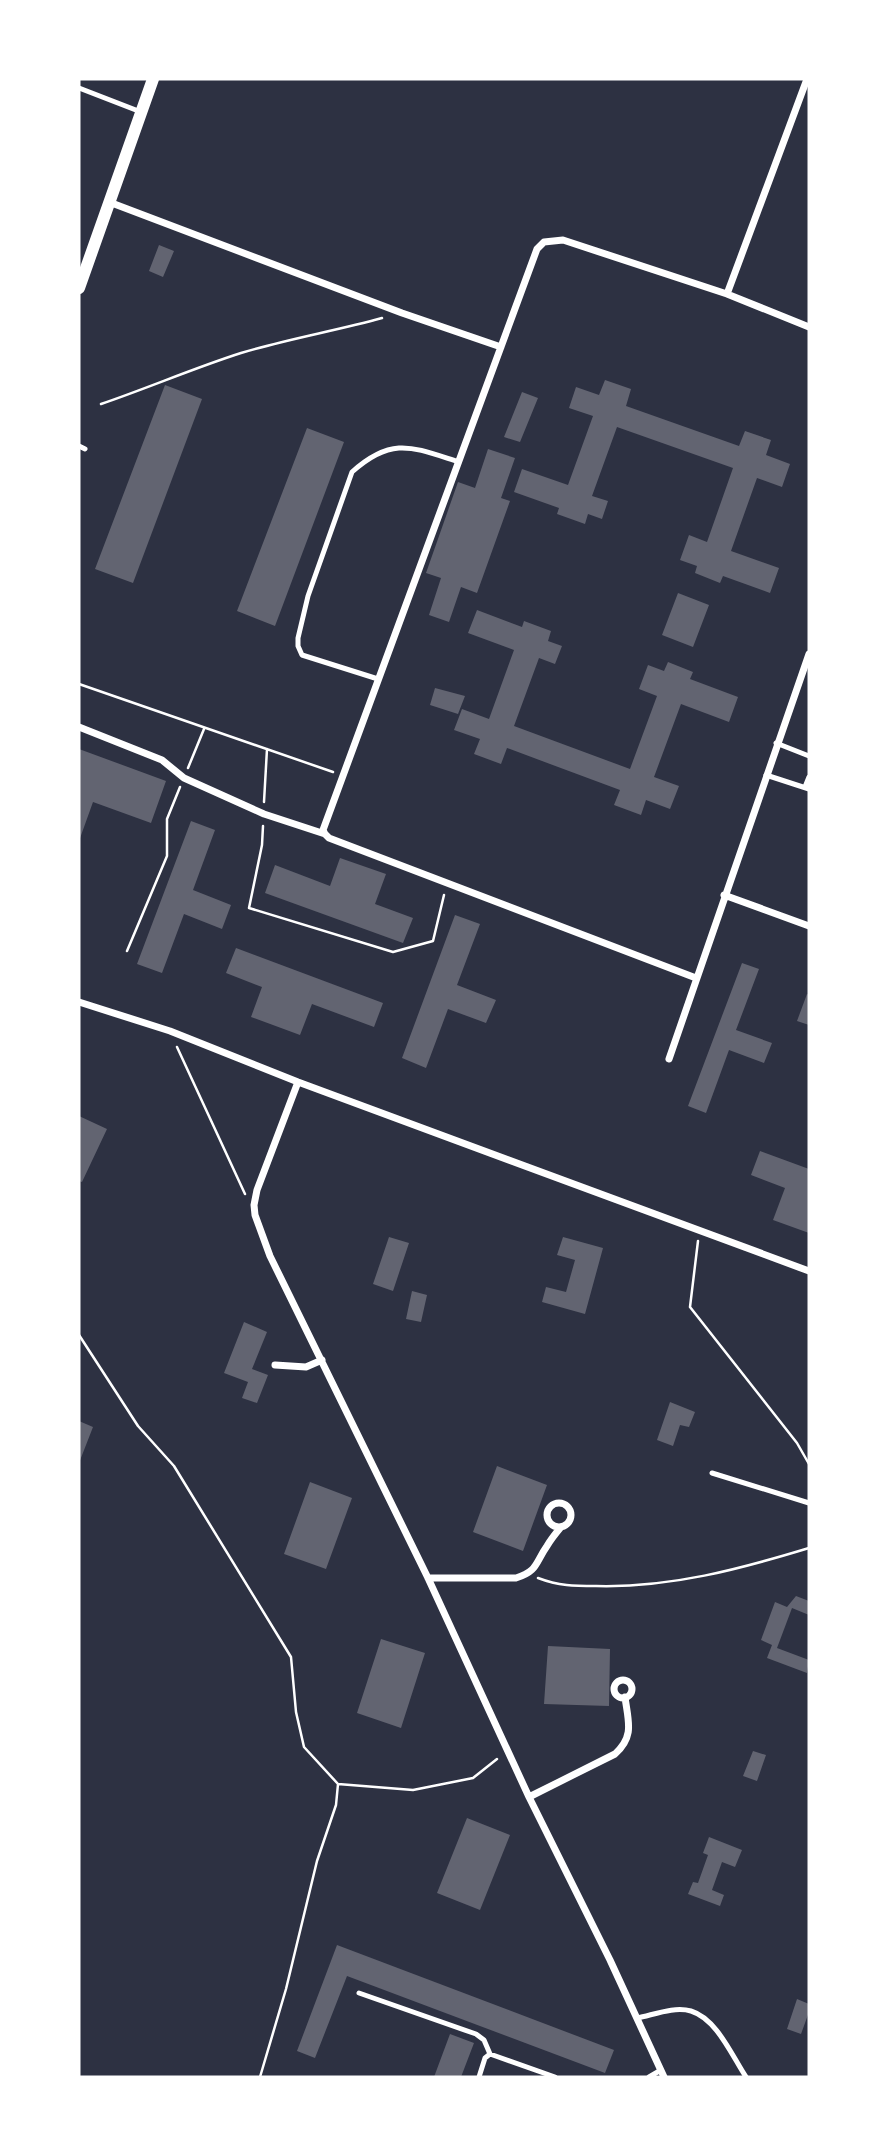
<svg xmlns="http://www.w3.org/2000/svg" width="888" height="2156" viewBox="0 0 888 2156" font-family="'Public Sans',sans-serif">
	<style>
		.building { fill: #626471 }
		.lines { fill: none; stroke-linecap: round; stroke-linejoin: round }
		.path { stroke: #fff; stroke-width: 2.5 }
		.service { stroke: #fff; stroke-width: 5 }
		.minor { stroke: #fff; stroke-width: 7 }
		.tertiary { stroke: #fff; stroke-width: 12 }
	</style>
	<rect width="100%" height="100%" fill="#2d3142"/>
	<path class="building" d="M159,245L174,251L163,277L149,271Z
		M605,380L631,389L626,406L739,446L745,431L771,440L766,455L790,464L782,487L757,478L731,551L779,568L770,593L723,576L720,583L695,573L697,566L680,560L689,535L707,542L733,468L617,427L592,496L608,501L602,519L588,514L585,524L557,514L559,508L514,492L522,469L568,485L593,416L569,408L576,387L599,395Z
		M165,385L202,399L133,583L95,569Z
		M522,392L538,398L520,442L504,437Z
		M307,428L344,442L275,626L237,611Z
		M488,449L515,458L501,498L510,501L477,593L461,587L449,622L429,615L441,578L426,573L458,482L475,488Z
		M678,593L709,605L693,647L662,635Z
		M477,610L522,627L524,621L551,631L548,641L562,646L555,664L539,658L514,726L630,769L657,696L639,689L648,665L664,671L668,662L693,672L690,679L738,697L729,722L681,704L654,777L679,786L670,809L646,800L641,815L614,805L620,790L507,748L501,764L474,754L480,739L454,730L462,709L489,719L514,650L468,633Z
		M435,688L465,696L458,714L430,705Z
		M79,749L166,781L151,823L93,802L79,841Z
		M191,821L215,830L193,890L231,905L222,929L184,914L162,973L137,964Z
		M340,858L386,874L375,904L413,918L403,943L265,893L275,865L330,886Z
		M455,915L480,924L457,985L496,1000L486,1023L448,1009L426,1068L402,1058Z
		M236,948L383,1003L374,1027L312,1004L300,1035L251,1017L262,987L226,973Z
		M742,963L759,969L736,1030L772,1043L764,1063L729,1050L706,1113L688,1106Z
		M807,994L809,995V1025L797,1021Z
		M79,1116L107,1129L82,1182L79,1181Z
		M760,1151L809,1169V1233L773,1220L785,1188L751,1175Z
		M389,1237L409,1243L393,1291L373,1284Z
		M563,1237L603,1248L585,1314L542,1302L546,1287L566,1292L575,1260L557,1255Z
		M412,1291L427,1295L421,1322L406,1319Z
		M244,1322L267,1332L252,1369L268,1375L257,1403L242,1398L248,1382L224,1373Z
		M670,1402L695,1412L689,1427L680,1425L673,1446L657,1440Z
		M79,1421L93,1427L79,1463Z
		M497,1466L547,1485L523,1551L473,1532Z
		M310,1482L352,1498L326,1569L284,1554Z
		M796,1596L809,1601V1615L792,1608L777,1648L809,1660L807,1673L767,1658L772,1645L761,1640L775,1602L787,1607Z
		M381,1639L425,1653L401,1728L357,1713Z
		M548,1646L610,1649L609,1706L544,1704Z
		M753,1751L766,1755L757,1781L743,1776Z
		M467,1818L510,1835L480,1910L437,1893Z
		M709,1837L742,1850L735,1867L722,1862L712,1890L724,1895L720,1906L688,1894L693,1882L698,1883L708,1855L703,1853Z
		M337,1945L614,2050L605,2073L347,1976L315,2058L297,2051Z
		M797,1999L809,2004V2012L801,2034L787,2029Z
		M450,2034L474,2043L461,2077H434Z"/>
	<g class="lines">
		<path class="path" d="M101,404C148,388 194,368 241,353C287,339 335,331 382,318
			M79,684L333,772
			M188,768L204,729
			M264,802L267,749
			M263,826L262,845L249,908L393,952L433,941L444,895
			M127,951L167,856V819L180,787
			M177,1047L245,1194
			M698,1241L690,1307L797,1443L809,1464
			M79,1335L138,1426L174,1466L291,1657L296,1712L304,1747L338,1784L336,1805L317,1861L286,1989L260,2077
			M538,1578C559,1586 574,1586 596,1586C670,1588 740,1569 809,1548
			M338,1784L413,1790L473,1778L497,1759"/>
		<path class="service" d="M79,88L141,112
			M79,446L85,449
			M378,679L302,655L298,646V638L308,596L352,472C392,436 412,447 459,462
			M776,743L809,756
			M766,775L809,789
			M805,787L809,777
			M712,1473L809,1503
			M359,1993L476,2034L484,2040L490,2054
			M637,2018C653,2015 674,2006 691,2011C717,2019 732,2056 746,2077
			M479,2077L485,2058L490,2054L555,2077
			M649,2077L661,2070"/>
		<path class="minor" d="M109,202L402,313L501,347
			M727,294L807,79
			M79,727L162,760L184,778L264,814L325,834L329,838L696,978
			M325,834L323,830L537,249L544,242L563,240L727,294L809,327
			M724,895L809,926
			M79,1002L170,1031L298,1082L809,1271
			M669,1059L809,654
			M298,1082L257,1190L254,1205L255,1215L270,1256L428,1578L529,1797L610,1960L664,2077
			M275,1365L306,1367L322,1360
			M547 1515a12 12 0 1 1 24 0a12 12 0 1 1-24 0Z
			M428,1578H516C538,1571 535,1563 547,1546C551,1539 556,1533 561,1527
			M614 1689a9 9 0 1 1 18 0a9 9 0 1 1-18 0Z
			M529,1797L615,1754C635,1736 628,1721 625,1697"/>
		<path class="tertiary" d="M79,288L153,79"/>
	</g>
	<rect width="888" height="2156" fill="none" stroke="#ffffff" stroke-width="161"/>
</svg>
